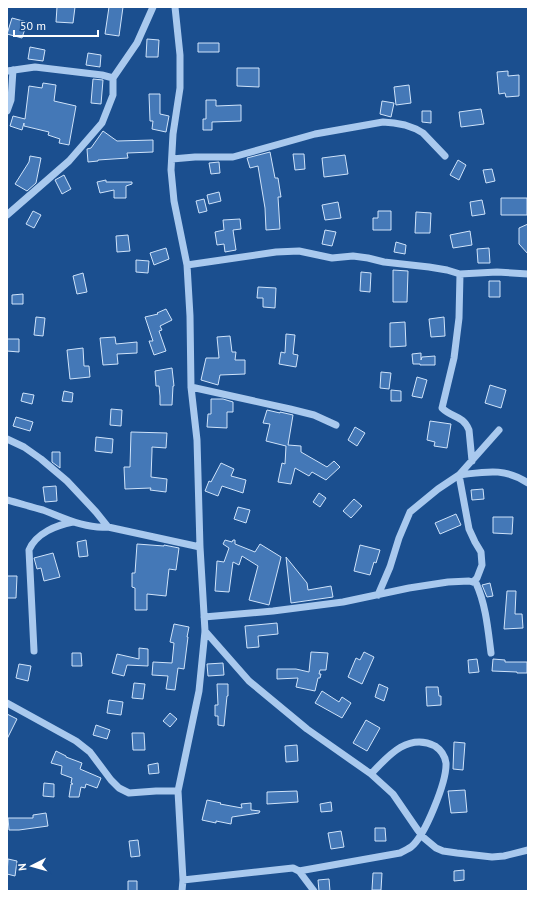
<svg xmlns="http://www.w3.org/2000/svg" width="535" height="898" viewBox="0 0 535 898" font-family="'PT Sans',sans-serif">
	<style>
		.building { fill: #4478b7; stroke: #cfe3fa }
		.lines { fill: none; stroke-linecap: round; stroke-linejoin: round }
		.minor { stroke: #a9c9ee; stroke-width: 7 }
	</style>
	<rect width="100%" height="100%" fill="#1b4f8f"/>
	<path class="building" d="M57,7H75L73,23L56,22Z
		M109,7H123L119,36L105,34Z
		M12,18L27,22L22,38L7,34Z
		M147,39L159,40L158,57H146Z
		M198,43H219V52H198Z
		M30,47L45,50L43,61L28,59Z
		M88,53L101,55L100,67L86,65Z
		M237,68H259V87L237,86Z
		M508,71V76L519,75V96L506,97L505,93L499,94L497,72Z
		M93,79L103,80L101,104L91,103Z
		M43,83L56,85L54,101L76,106L69,145L59,143L60,139L48,135L49,132L24,126V123L22,130L10,126L13,116L25,119L29,86L42,88Z
		M409,85L411,103L396,105L394,87Z
		M149,94H160V114L169,116L166,132L152,129L153,121H150Z
		M206,100H216V106L241,105V121L212,122V130H203V119H206Z
		M382,101L394,103L391,117L380,114Z
		M481,109L484,124L461,127L459,112Z
		M422,111H431V123L422,122Z
		M103,131L117,141L153,140V152L127,153L128,158L98,160V161L88,162L87,149L91,148Z
		M270,152L275,178H278L281,197H278L280,229L266,230L265,208L258,166L250,168L247,158Z
		M293,154H304L305,169L295,170Z
		M345,155L348,174L324,177L322,158Z
		M30,156L41,158L36,183L27,191L15,184L29,162Z
		M458,160L466,165L459,180L450,175Z
		M219,162L220,173L211,174L209,163Z
		M492,169L495,181L486,183L483,170Z
		M64,175L71,189L62,194L55,180Z
		M106,180V182H132V184L126,186V198H114V190L100,193L97,182Z
		M219,192L221,201L209,204L207,195Z
		M501,198H527V215H501Z
		M204,199L207,211L199,213L196,201Z
		M482,200L485,214L472,216L470,202Z
		M338,202L341,218L325,220L322,205Z
		M33,211L41,215L34,228L26,224Z
		M378,211H391V230H373V218H378Z
		M416,212L431,213L430,233H415Z
		M240,219L241,229L233,230L236,250L225,252L224,244L217,245L215,232L224,230L223,220Z
		M528,224V254L519,244V228Z
		M325,230L336,232L332,246L322,244Z
		M470,231L472,245L453,248L450,235Z
		M128,235L130,251L117,252L116,236Z
		M396,242L406,245L405,254L394,252Z
		M166,248L169,259L154,265L150,253Z
		M489,248L490,263H478L477,249Z
		M136,260L149,261L148,273L136,272Z
		M393,270L408,271L407,302H393Z
		M361,272L371,273L370,292L360,291Z
		M83,273L87,292L77,294L73,276Z
		M489,281H500V297H489Z
		M258,287L276,288L275,308L263,307V298H257Z
		M23,294V304H12V295Z
		M166,309L172,320L160,326L162,330L159,331L166,351L154,355L149,341H153L145,317L158,314L157,313Z
		M36,317L45,318L43,336L34,335Z
		M444,317L445,336L431,337L429,319Z
		M405,322L406,346L390,347V323Z
		M286,334L295,335L293,354L298,355L296,367L279,364L281,352L285,353Z
		M230,336L232,352H236L235,360H245V374L220,375L218,385L201,380L206,358H219L217,337Z
		M115,337L116,344L137,342V353L117,354L118,364L103,365L100,338Z
		M7,339H19V352L7,351Z
		M83,348L84,366H89L90,377L70,379L67,350Z
		M421,353V360L422,357L435,356V365H420V364H413L412,354Z
		M172,368L174,386H173L172,405H160V396L159,386H156L155,371Z
		M381,372L391,373L389,389L380,388Z
		M417,377L427,380L422,398L412,396Z
		M490,385L506,390L501,408L485,403Z
		M391,390L401,391V401H391Z
		M64,391L73,393L72,402L62,401Z
		M23,393L34,395L32,404L21,401Z
		M211,399H223L233,402V412H227V428L207,427L208,414H211Z
		M111,409L122,410L121,426L110,425Z
		M267,410L280,413V412L293,415L288,445L301,446V452L327,467L334,461L340,467L326,480L312,472L309,476L295,468L291,484L278,482L282,463L285,464L286,446L266,441L270,424L263,423Z
		M16,417L33,422L30,431L13,426Z
		M430,421L451,424L447,448L434,446L435,442L427,440Z
		M355,427L365,433L357,446L348,440Z
		M131,432L167,433L166,448L152,447V451L151,477L167,479L166,492L150,490L151,488L125,489L124,467H130Z
		M96,437L113,439L112,453L95,451Z
		M52,452H60V468L52,462Z
		M221,463L234,469L231,476L246,480L243,493L222,486L218,496L205,491L209,481L211,482Z
		M56,486L57,501L45,502L43,487Z
		M483,489L484,499L472,500L471,490Z
		M319,493L326,498L320,507L313,502Z
		M354,499L362,506L351,518L343,511Z
		M238,507L250,510L246,523L234,519Z
		M456,514L461,525L440,534L435,523Z
		M493,517H513L512,534L493,533Z
		M86,540L88,556L79,557L77,542Z
		M225,540L232,542L233,540H235V544L255,552L260,544L281,557L269,605L249,600L258,566L242,556L239,565L233,562L229,592L215,591L217,561L224,562L229,548L223,544Z
		M137,544L164,546V545L179,548L176,570L169,569L166,596L147,594V610H135V588L132,587V573H135Z
		M360,545L380,550L376,563L374,562L370,575L354,571Z
		M53,553L60,577L44,581L41,568L37,569L34,558Z
		M286,557L307,583L308,590L331,586L333,597L291,603Z
		M7,576H17L16,598H7Z
		M490,583L493,596L487,597L482,585Z
		M507,591H516L515,614H522L523,628L504,629Z
		M277,623L278,634L258,636L259,647L247,648L245,626Z
		M174,624L189,627L187,637H188L184,669L178,668L175,690L166,689L168,676L152,675L153,662L172,663L174,643L170,642Z
		M139,648L148,649V666L127,665L124,676L112,673L117,654L139,659Z
		M311,652L328,653L326,670H320L319,674H321L320,678H318L315,691L296,687L298,678L277,679V669H296L309,672Z
		M364,652L374,657L362,684L348,677L356,658L360,660Z
		M72,653H81L82,666H72Z
		M477,659L479,672L469,673L468,660Z
		M493,659L505,660V662H527V673H517V672L492,671Z
		M223,663L224,675L208,676L207,664Z
		M19,664L31,666L28,681L16,678Z
		M134,683L145,684L143,699L132,698Z
		M217,684H228V696H227L224,726L218,725V716H215V705H218Z
		M379,684L388,688L384,701L375,697Z
		M426,687H438L439,696H441V705L427,706Z
		M322,691L339,702L342,697L351,703L342,718L315,703Z
		M109,700L123,702L121,715L107,713Z
		M170,713L177,719L170,727L163,721Z
		M7,714L17,719L7,739Z
		M366,720L380,728L367,751L353,743Z
		M96,725L110,730L107,739L93,735Z
		M132,733H144L145,750H133Z
		M454,742L465,743L463,770L453,769Z
		M297,745L298,761L286,762L285,746Z
		M56,751L66,756V757L82,763L80,769L101,778L97,788L86,784L85,788L81,787L79,797H69L71,784H73L71,783L72,778L61,774L62,766L51,763Z
		M158,763L159,773L149,774L148,765Z
		M44,783L54,784V797L43,796Z
		M465,790L467,812L451,813L448,791Z
		M297,791L298,802L267,804V792Z
		M207,800L221,803L220,804L242,808L241,804L251,803V810L260,811L259,813L232,817L231,824L216,821V823L202,820Z
		M331,802L332,811L321,812L320,804Z
		M46,813L48,826L19,830H9L8,818H33V815Z
		M375,828H385L386,841H375Z
		M341,831L344,847L331,849L328,833Z
		M138,840L140,856L131,857L129,841Z
		M8,859L17,861L15,876L7,874Z
		M464,870V880L454,881V871Z
		M373,873H382L381,890H372Z
		M329,879L330,891H319L318,880Z
		M128,881H137V891H128Z"/>
	<g class="lines">
		<path class="minor" d="M175,7L180,55V88L173,134L171,170L174,201L187,265L190,316L191,387L197,440L200,547L205,631L199,691L178,791L183,880L182,891
			M7,71L35,67L102,75L113,78
			M7,111L11,100L13,70
			M172,159L195,157H233L315,134L383,122L394,123L405,125L416,129L423,133L445,156
			M7,215L69,161L102,123L113,95V78L137,43L153,7
			M187,265L276,252L299,251L332,258L353,256L368,258L384,262L429,267L447,270L460,274L497,272L528,274
			M460,274L459,318L454,358L442,408C452,418 463,415 469,430L472,461
			M191,387L290,409L314,415L336,425
			M7,439L24,447L41,459L67,481L96,512L108,527L200,547
			M7,500C19,503 31,507 43,510C64,518 85,529 108,527
			M473,582L477,578L482,565L481,552L475,542L469,529L459,475C485,472 504,467 528,483
			M378,595L390,567L399,538L410,512L438,489L459,475L499,430
			M204,617L273,611L343,602L409,588L448,582L469,581L476,583C486,605 488,630 491,653
			M205,631L249,681L307,729L371,774L393,794L417,829L424,838L436,848L443,851L457,853L492,857L504,856L528,850
			M34,651L29,550C36,533 57,525 73,522
			M7,703L76,741L90,752L111,780L119,788L129,793L156,791H178
			M299,871L400,853C404,851 408,849 411,847C425,836 447,781 446,763C445,756 441,750 435,746C408,732 387,757 371,774
			M183,880L293,868L299,871L314,891"/>
	</g>
	<rect width="535" height="898" fill="none" stroke="#ffffff" stroke-width="16"/>
	<g transform="translate(32 866) rotate(264)" stroke="#1b4f8f" stroke-width="3" paint-order="stroke">
	<path d="M0-3L7 15L0 10L-7 15Z" fill="#ffffff"/>
	<text y="-6" font-size="11" font-weight="bold" text-anchor="middle" fill="#ffffff">N</text>
	</g>
	<path d="M14 30v6h84v-6" fill="none" stroke="#ffffff" stroke-width="2"/>
	<text x="20" y="30" font-size="12" fill="#ffffff" stroke="#1b4f8f" stroke-width="3" paint-order="stroke">50 m</text>
</svg>
